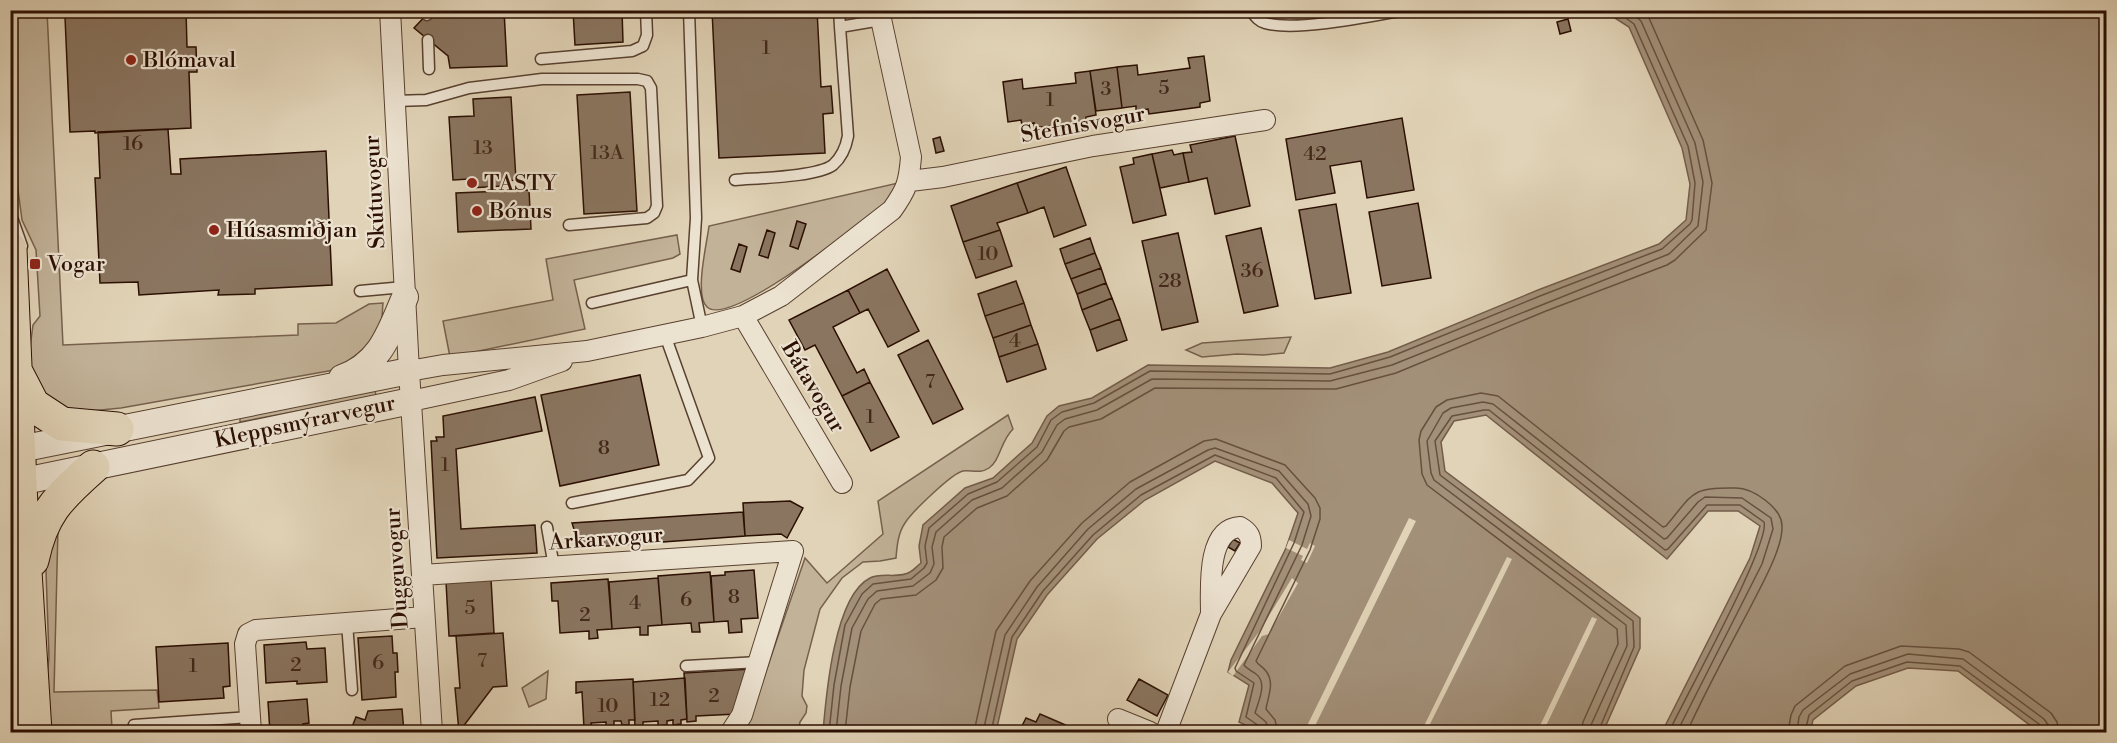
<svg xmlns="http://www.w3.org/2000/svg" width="2117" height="743" viewBox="0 0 2117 743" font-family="'Libre Bodoni',serif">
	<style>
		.green { fill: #c2b298; stroke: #76604d; stroke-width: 1.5 }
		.water { fill: #a39079; stroke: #735c49; stroke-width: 1.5 }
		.pier { fill: #e1d3b7 }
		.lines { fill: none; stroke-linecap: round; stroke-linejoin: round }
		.shore { stroke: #67503e; stroke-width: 1.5 }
		.building { fill: #8a7560; stroke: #2b0f02; stroke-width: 1.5 }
		.service-casing { stroke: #58402f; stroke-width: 13 }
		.minor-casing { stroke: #58402f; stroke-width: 22 }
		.tertiary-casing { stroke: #58402f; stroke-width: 28 }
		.trunk-casing { stroke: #2b0f02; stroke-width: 35 }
		.service { stroke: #ece2d0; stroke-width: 10 }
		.minor { stroke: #ece2d0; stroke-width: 20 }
		.tertiary { stroke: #ece2d0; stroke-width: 26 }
		.trunk { stroke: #e1d3b7; stroke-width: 33 }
		.poi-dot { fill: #8f2418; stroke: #ece2d0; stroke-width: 2 }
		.labels { text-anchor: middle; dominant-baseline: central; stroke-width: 4.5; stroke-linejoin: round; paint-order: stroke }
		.number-label { font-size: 20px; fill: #43281a }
		.poi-label { font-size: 22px; fill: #2b0f02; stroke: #ece2d0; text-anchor: start }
		.street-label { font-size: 22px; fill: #2b0f02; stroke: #ece2d0 }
	</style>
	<rect width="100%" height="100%" fill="#e1d3b7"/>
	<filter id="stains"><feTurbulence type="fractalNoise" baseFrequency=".00333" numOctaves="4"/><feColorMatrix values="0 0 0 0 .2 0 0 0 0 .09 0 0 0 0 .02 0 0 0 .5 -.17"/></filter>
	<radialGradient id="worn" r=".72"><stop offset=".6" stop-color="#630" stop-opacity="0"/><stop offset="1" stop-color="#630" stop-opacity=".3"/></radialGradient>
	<path class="green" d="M10,11H47L63,345L298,335V324L336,323L369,304L383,303C382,312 383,324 378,332C370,346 348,362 334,370L121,408L80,412L47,403L28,363L33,325L40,316L36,250L22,220L18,190Z
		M898,183L889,200C866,218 730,329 707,307C694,295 707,243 709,226Z
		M677,235L680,254L673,258L574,280L585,329L450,357L443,321L553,300L546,259Z
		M1291,337L1284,353L1263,355L1237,354L1202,357L1186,350L1202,343Z
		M374,384L376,396L240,422V418L279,403Z
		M1008,415L1013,429C1000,442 1001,459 989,468C980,474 972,470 963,471C952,473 911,513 905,523C898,533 897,546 896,558L880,561L863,562L842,578L820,609L804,670L802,696L807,706L806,713L800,722L798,732H745L805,558L827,583L883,534L878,501Z
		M58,527L54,692L157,690L159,708L111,711L112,729L47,732L45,699L49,657L46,571L47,536Z
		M548,671L546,699L529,707L522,688Z"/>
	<path class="water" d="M1604,11H2106V732H2039L1958,671L1908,668L1856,686L1813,720L1810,732H1662L1750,558L1760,526L1738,511H1708L1667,559L1486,415L1454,421L1441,442L1445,471L1640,618V648L1603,732H1260L1239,722L1249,685L1228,672L1231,660L1286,548L1298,513L1272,483L1215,461L1145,500L1097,539L1047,595L1017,639L996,732H823C826,696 834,596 870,578C881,572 899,579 910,572C914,570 917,566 921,563L919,546L923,525L965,488L993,478L1032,443L1047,416L1059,406L1092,398L1148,365L1330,368L1388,352L1538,290L1659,244L1686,220L1690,184L1682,148L1629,27Z"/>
	<path class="pier" d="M1409,518L1416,521L1403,547L1312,732H1304Z
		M1289,540L1307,549L1310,543L1315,546L1307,563L1301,560L1303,556L1286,548Z
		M1507,557L1512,559L1487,610L1426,732H1421Z
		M1292,578L1298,583L1269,634L1262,636L1233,676L1228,672L1259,632Z
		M1592,617L1597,619L1556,705L1543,732H1537Z"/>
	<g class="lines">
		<path class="shore" d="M829,732L834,685L845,625L862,594L873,584L911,579L924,568L927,563L925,546L929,528L968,494L997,482L1037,447L1051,420L1062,412L1094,403L1150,371L1330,374L1390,357L1540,296L1662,249L1690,224L1692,220L1695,183L1688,146L1634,24L1615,10
			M836,732L841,686L852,628L868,599L877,591L913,586L930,573L934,564L932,547L936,532L972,500L1002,488L1042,452L1057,425L1065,419L1097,410L1152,379L1330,381L1392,365L1669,254L1698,226L1703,182L1695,143L1641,21L1629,10
			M845,732L850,687L861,631L875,604L881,599L916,595L936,580L943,568L942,547L944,537L977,508L1007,496L1047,460L1064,431L1069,427L1101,419L1155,388L1336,389L1396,373L1546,311L1667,265L1675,260L1706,230L1712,183L1703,140L1649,18L1644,10
			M974,732L996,631L1030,581L1082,523L1130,482L1204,441L1216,439L1285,465L1315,498L1320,508V519L1310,550L1256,661C1258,665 1263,667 1266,671C1275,683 1268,696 1266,709L1275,720L1278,732
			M983,732L1005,635L1037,587L1088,529L1136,489L1208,450L1215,448L1279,471L1308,504L1311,516L1302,545L1244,665C1247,669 1251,670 1256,674C1268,683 1258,702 1255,713L1266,722L1269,732
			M991,732L1012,637L1043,591L1093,535L1141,495L1215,455L1276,478L1304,512L1294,543L1235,668L1236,671L1254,683L1246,717L1259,726L1261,732
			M1581,732L1583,722L1618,644L1617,629L1427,485L1422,474L1419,440L1421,431L1436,407L1447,400L1481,393L1498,396L1663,527L1666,526C1694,493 1690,487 1736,488C1753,488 1782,508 1782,526C1783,548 1761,586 1751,606C1729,648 1706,690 1687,732
			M1590,732L1591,725L1627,646L1626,625L1434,480L1431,473L1427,441L1443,413L1451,408L1483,402L1493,404L1664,539L1667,538L1698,502L1705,497L1742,498L1771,518L1773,529L1762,564L1677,732
			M1598,732L1634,647L1633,621L1440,475L1435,441L1452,416L1484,410H1489L1665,550L1668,549L1707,505H1740L1764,522C1771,543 1683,701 1669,732
			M1788,732L1791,715L1795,706L1845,666L1901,646L1959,649L1969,652L2051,713L2057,722L2059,732
			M1797,732L1799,717L1803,710L1850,674L1908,654L1963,659L2044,719L2049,726L2050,732
			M1805,732L1809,715L1852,681L1907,662L1960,666L2039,724L2042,732"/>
	</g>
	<path class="building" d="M86,10H186L187,47H196L197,72H189L191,128L95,133V131L70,132L65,17L86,16Z
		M431,10H504L507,66L450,68L448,56L414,28Z
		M573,10H622L623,42L575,45Z
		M712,10H817L821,87L831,86L833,113L823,114L825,153L719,158Z
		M1568,19L1571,31L1560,34L1557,22Z
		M1204,56L1210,101L1200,103V107L1149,114L1148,109L1136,111V106L1122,108L1117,67L1137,65L1138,75L1190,68L1188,58Z
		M1117,67L1122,108L1096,111L1090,71Z
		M1090,71L1096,115L1086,117V121L1034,128V123L1022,125L1021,120L1008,122L1003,82L1022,79L1023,89L1076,83L1075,73Z
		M630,92L637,211L584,214L577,95Z
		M511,97L516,180L504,181V186L469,188V179L453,180L449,117L474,116L473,99Z
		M1402,118L1414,190L1367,198L1361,161L1330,166L1335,193L1296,200L1286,139Z
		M168,129L171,174H181L180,159L326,151L332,285L255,289V294L218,295L219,290L139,295L138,282L100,283L95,178H100L98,132Z
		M1235,136L1250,206L1215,214L1207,178L1189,182L1183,153L1192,152L1190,145Z
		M940,137L944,151L936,153L933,139Z
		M1172,150L1174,155L1183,153L1189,182L1160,188L1152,154Z
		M1152,154L1166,215L1133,223L1120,167L1134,164L1133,158Z
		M1066,167L1086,225L1054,237L1044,207L1028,213L1017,183Z
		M1017,183L1028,213L997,223L1000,230L963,242L951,206Z
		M529,190L531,229L458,232L456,193Z
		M1418,203L1431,278L1382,286L1369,212Z
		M1336,204L1351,293L1315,299L1299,210Z
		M797,221L806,224L798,249L790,246Z
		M1261,228L1278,306L1244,313L1226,236Z
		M767,230L775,233L768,258L759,255Z
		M1000,230L1012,266L976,278L963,242Z
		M1178,233L1198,322L1162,330L1142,241Z
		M1090,238L1095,253L1065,264L1060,249Z
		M739,244L747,247L740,272L731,269Z
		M1095,253L1101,268L1071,279L1065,264Z
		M1101,268L1106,283L1077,294L1071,279Z
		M887,269L919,331L888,347L868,309L860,313L848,290Z
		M1016,281L1024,303L985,316L978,294Z
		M1106,283L1112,298L1082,310L1077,294Z
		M848,290L860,313L833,327L857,373L864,369L870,382L842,396L815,345L805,350L789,320Z
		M1112,298L1120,319L1090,330L1082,310Z
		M1024,303L1031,325L993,338L985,316Z
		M1120,319L1127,340L1097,351L1090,330Z
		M1031,325L1038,344L999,357L993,338Z
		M928,340L963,409L933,424L898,355Z
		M1038,344L1046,369L1007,382L999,357Z
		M640,375L659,465L560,486L541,395Z
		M870,382L899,437L871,451L842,396Z
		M535,397L542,431L456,449L461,529L535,525L537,553L437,558L431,441H437L436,437H444L443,416Z
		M790,501L803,508L787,538L781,534L745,536L743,503Z
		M743,512L745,536L580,548L572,523Z
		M1233,539L1240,543L1235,551L1228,547Z
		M754,570L758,618L741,619L742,632L729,633L728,621L714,622L711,576L725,575V572Z
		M710,572L714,622L699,623L700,632H692L691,623L662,625L658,576Z
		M658,578L662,625L648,626V635H640V627L612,629L609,582Z
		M491,579L494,633L449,636L446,582Z
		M608,579L612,629L597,630L598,638L589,639V631L560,633L558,601H552L551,583Z
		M503,633L507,686L493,687L459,732L455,688H460L456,636Z
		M392,636L393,653H397L398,672H395L396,697L362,700L358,638Z
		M306,642L307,649L325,648L327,682L297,684V681L266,683L264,645Z
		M228,643L230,686L223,687L224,698L159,702L156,647Z
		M751,669L737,714L696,716V721L687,722L684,673Z
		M685,678L687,719L681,720V724L673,725V720L667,721V725L658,726V721L643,722V727H635L633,682Z
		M633,679L635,720H629V725H622L621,721H614V726H606V722L591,723L592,727L584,728L582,692L576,693V682Z
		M1139,679L1168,695L1157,716L1127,700Z
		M307,699L309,723L303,724V732H270L268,702Z
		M402,709L404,732H350L356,717L365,720L368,711Z
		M1040,714L1070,727L1068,732H1019L1026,718L1036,722Z"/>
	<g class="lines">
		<defs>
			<path id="service" d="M427,10V15
				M689,10L696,218L692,280L702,327
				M839,10L840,27
				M1151,10L1251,11C1255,16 1258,21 1265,23C1296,32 1371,16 1405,10
				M428,40L429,69
				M541,59L632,51L643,46L647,35L646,10
				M395,101L426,100L469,88L542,79H638L647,81L651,88L657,206L654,213L647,218L569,225
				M735,180C757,178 817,177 833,165C842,157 846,147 848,136L840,27L881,20
				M10,212L22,246
				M360,291L404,287
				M592,303L692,280
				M572,503L688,480L709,458L665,335
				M547,527L554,567
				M347,623L352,690
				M686,666L759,662
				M134,732V725L250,717"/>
			<path id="minor" d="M390,10L409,371L432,732
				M910,181L943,177L1093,146L1265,120
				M743,316L842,483
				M409,371L443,365L587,351L702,327L743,316L781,296L892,210C907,189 909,182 911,157L879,10
				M411,401L509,380L562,361
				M422,575L793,551L742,715L731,732
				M1118,719L1150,732
				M251,732L245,644L248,634L256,630L424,617
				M1166,732L1211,614L1251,546C1251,537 1249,532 1240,527C1206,529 1211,589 1211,614"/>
			<path id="tertiary" d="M342,378C381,364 390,332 405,297
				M10,451L409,371
				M10,484L411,401"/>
			<path id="trunk" d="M10,249L21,507L35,732
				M17,374L33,405L62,424L117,429
				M32,560C42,513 58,498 93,467"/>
		</defs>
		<use href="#service" class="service-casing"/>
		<use href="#minor" class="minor-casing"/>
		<use href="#tertiary" class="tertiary-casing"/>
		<use href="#trunk" class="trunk-casing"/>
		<use href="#service" class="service"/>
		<use href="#minor" class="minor"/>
		<use href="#tertiary" class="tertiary"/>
		<use href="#trunk" class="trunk"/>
	</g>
	<g class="poi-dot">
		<circle cx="131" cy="60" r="6"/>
		<circle cx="472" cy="183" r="6"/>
		<circle cx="477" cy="211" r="6"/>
		<circle cx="214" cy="230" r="6"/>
		<rect x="29" y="258" width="12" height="12" rx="3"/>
	</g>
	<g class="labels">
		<g class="number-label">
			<text x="766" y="48">1</text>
			<text x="1164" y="88">5</text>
			<text x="1106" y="89">3</text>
			<text x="1050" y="100">1</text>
			<text x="133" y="144">16</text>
			<text x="483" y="148">13</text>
			<text x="607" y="153">13A</text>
			<text x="1315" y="154">42</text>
			<text x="988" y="254">10</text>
			<text x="1252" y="271">36</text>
			<text x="1170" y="281">28</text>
			<text x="1015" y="341">4</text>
			<text x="930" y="382">7</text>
			<text x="870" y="417">1</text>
			<text x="604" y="448">8</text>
			<text x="445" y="465">1</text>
			<text x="734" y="597">8</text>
			<text x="686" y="600">6</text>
			<text x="635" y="603">4</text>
			<text x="470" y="608">5</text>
			<text x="585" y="615">2</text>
			<text x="482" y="661">7</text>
			<text x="378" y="663">6</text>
			<text x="296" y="665">2</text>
			<text x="193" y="666">1</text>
			<text x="714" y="696">2</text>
			<text x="660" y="700">12</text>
			<text x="608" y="706">10</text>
		</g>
		<g class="poi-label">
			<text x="143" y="60">Blómaval</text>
			<text x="484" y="183">TASTY</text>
			<text x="489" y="211">Bónus</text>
			<text x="226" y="230">Húsasmiðjan</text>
			<text x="47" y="264">Vogar</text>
		</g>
		<g class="street-label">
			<text transform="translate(1083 125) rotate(-10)">Stefnisvogur</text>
			<text transform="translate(375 192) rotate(-93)">Skútuvogur</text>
			<text transform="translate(813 387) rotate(59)">Bátavogur</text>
			<text transform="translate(305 422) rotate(-12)">Kleppsmýrarvegur</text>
			<text transform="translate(606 539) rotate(-4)">Arkarvogur</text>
			<text transform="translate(397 568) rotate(-94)">Dugguvogur</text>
		</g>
	</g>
	<rect width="2117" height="743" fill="none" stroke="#e1d3b7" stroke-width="36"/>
	<rect x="12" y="12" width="2093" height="719" fill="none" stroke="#2b0f02" stroke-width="3"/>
	<rect x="18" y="18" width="2081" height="707" fill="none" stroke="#2b0f02" stroke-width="1.5"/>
	<rect width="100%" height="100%" filter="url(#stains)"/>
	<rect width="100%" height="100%" fill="url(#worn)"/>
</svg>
